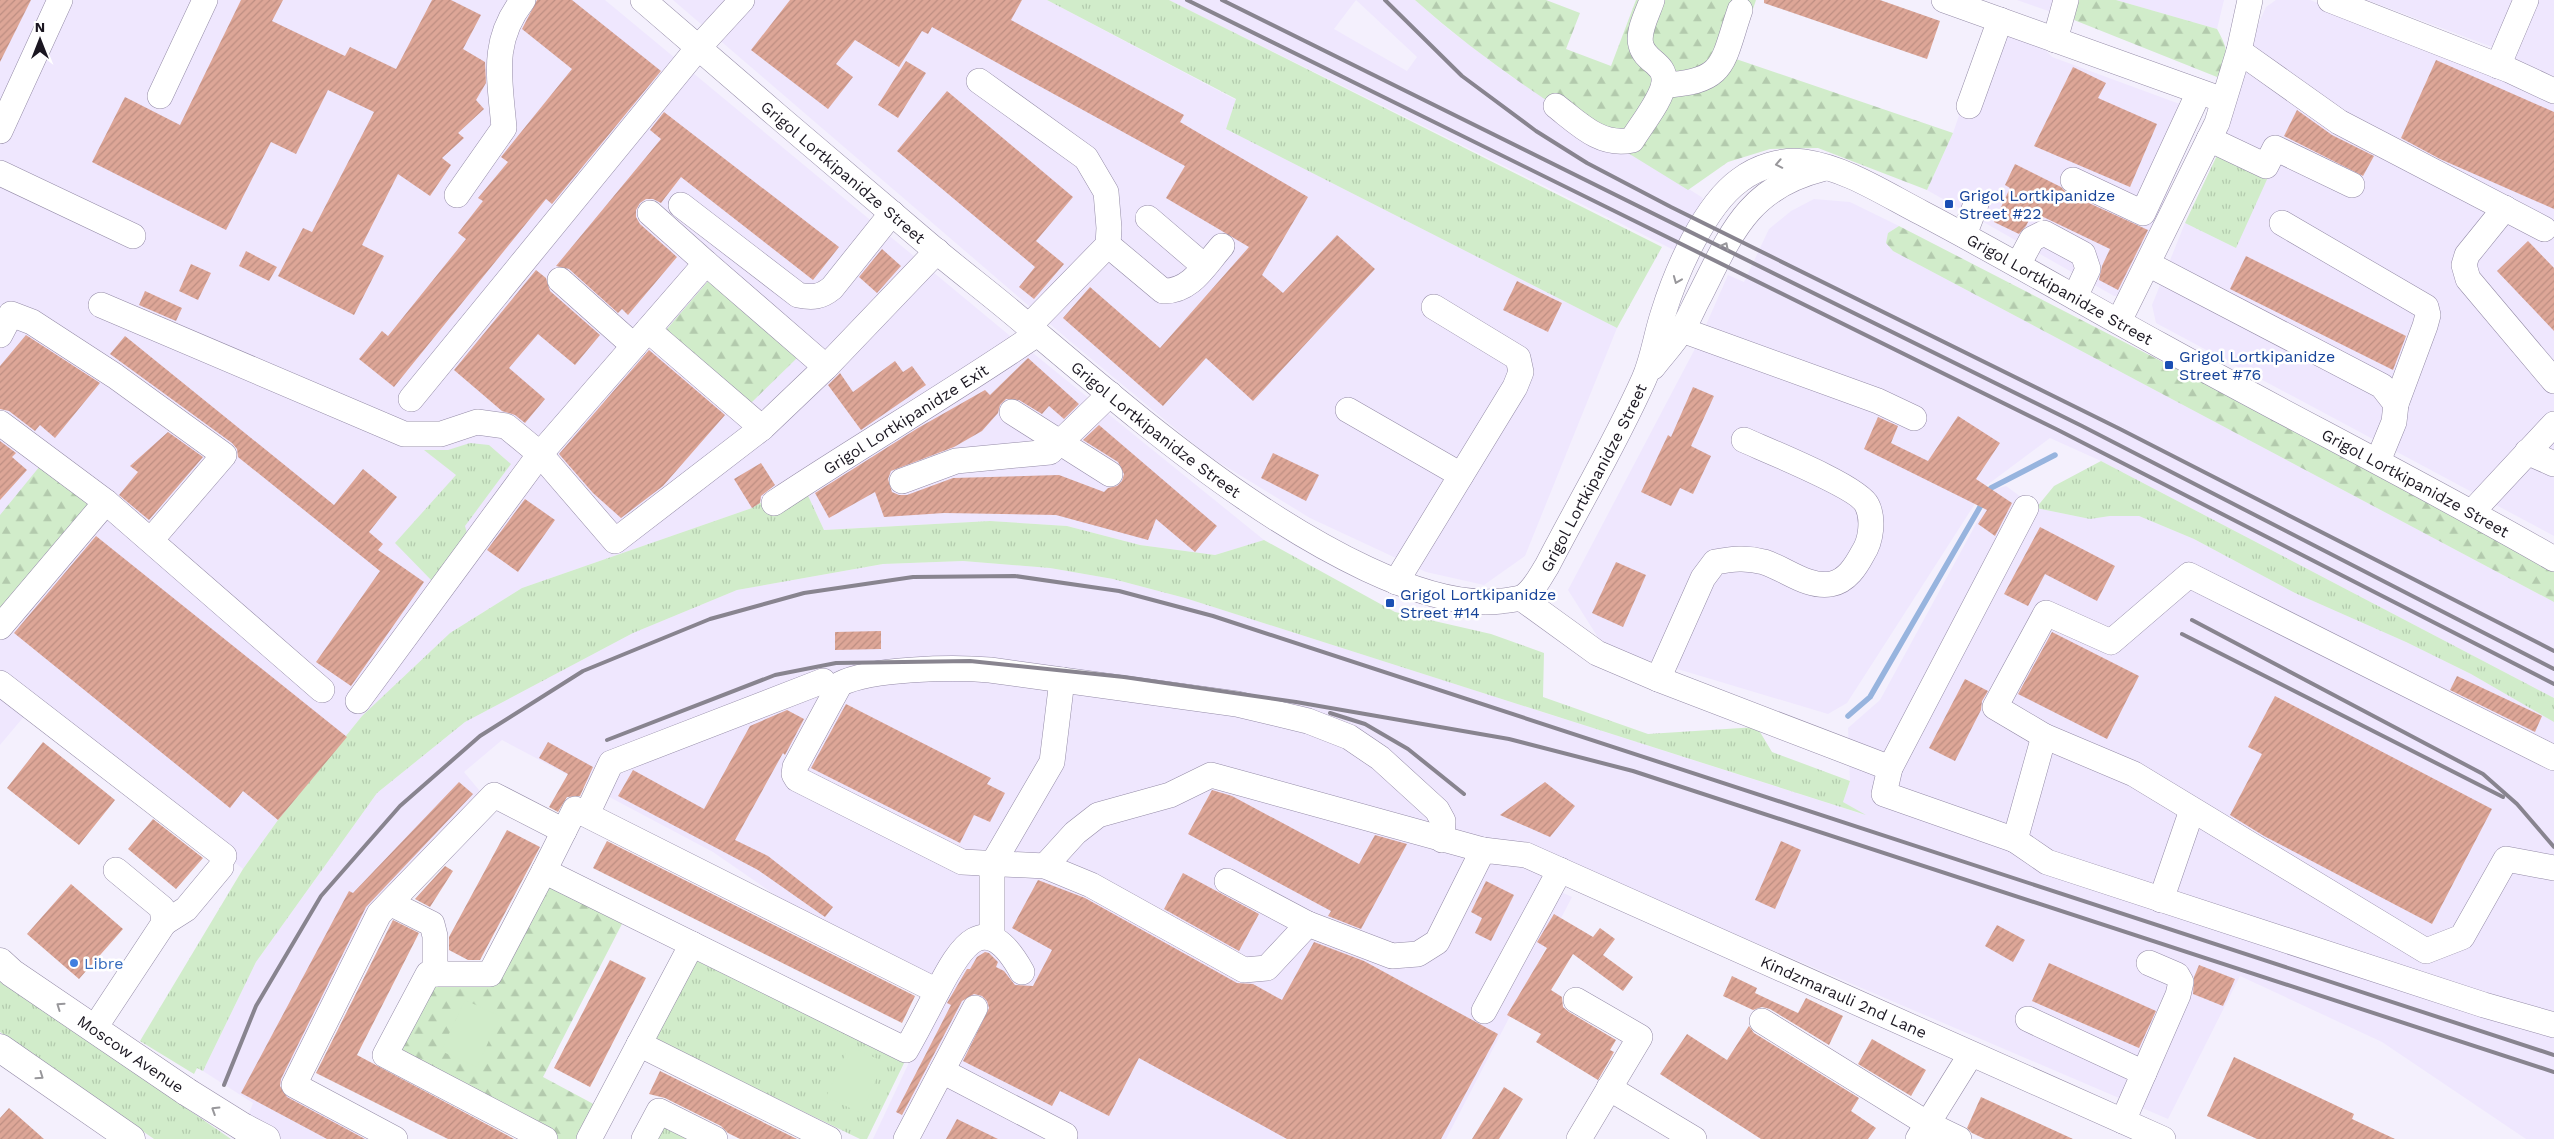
<svg xmlns="http://www.w3.org/2000/svg" width="2554" height="1139" viewBox="0 0 2554 1139" font-family="'Work Sans',sans-serif">
	<style>
		.built { fill: #efe7fe; fill-rule: evenodd }
		.grass { fill: url(#grass-tufts) }
		.forest { fill: url(#forest-firs) }
		.pitch { fill: #d1ecca }
		.lines { fill: none; stroke-linecap: round; stroke-linejoin: round }
		.stream { stroke: #97b4de; stroke-width: 5.5 }
		.building { fill: url(#building-hatch) }
		.minor-casing { stroke: #948ba7; stroke-width: 26 }
		.major-casing { stroke: #948ba7; stroke-width: 29 }
		.minor { stroke: #fff; stroke-width: 25 }
		.major { stroke: #fff; stroke-width: 28 }
		.rail { stroke: #88848f; stroke-width: 4 }
		.major-bridge-casing { stroke: #948ba7; stroke-width: 29; stroke-linecap: butt }
		.major-bridge { stroke: #fff; stroke-width: 28 }
		.oneway { stroke: #98979b }
		.transit-dot { fill: #1a4fb4; stroke: #fff; stroke-width: 2 }
		.shop-dot { fill: #3f7fe0; stroke: #fff; stroke-width: 2 }
		.labels { text-anchor: middle; dominant-baseline: central; stroke-width: 5; stroke-linejoin: round; paint-order: stroke }
		.street-label { font-size: 16px; fill: #1b1721; stroke: #fff }
		.transit-label { font-size: 16px; fill: #164399; stroke: #fff; text-anchor: start }
		.shop-label { font-size: 16px; fill: #366cbe; stroke: #fff; text-anchor: start }
	</style>
	<defs>
		<pattern id="grass-tufts" width="24" height="20" patternUnits="userSpaceOnUse" patternTransform="scale(1.25)"><rect width="24" height="20" fill="#d1ecca"/><path d="M3 7l-1-3M5 7V3M7 7l1-3M15 17l-1-3M17 17v-4M19 17l1-3" fill="none" stroke="#b3caad"/></pattern>
		<pattern id="forest-firs" width="22" height="20" patternUnits="userSpaceOnUse" patternTransform="scale(1.25)"><rect width="22" height="20" fill="#d1ecca"/><path d="M5 1l3.5 6h-7zM16 11l3.5 6h-7z" fill="#b3caad"/></pattern>
		<pattern id="building-hatch" width="6" height="6" patternUnits="userSpaceOnUse" patternTransform="scale(1.25)"><rect width="6" height="6" fill="#dda697"/><path d="M-1 1l2-2M0 6l6-6M5 7l2-2" fill="none" stroke="#bd8e82"/></pattern>
	</defs>
	<rect width="100%" height="100%" fill="#f4f0fd"/>
	<path class="built" d="M0,0H605L1015,340L752,508L522,588L450,633L362,716L278,820L243,869L37,701L0,745Z
		M673,0H1047L1236,100L1226,129L1617,328L1525,556L1484,585L1426,572L1310,518L1207,455L1071,342Z
		M1169,0H1415L1447,28L1509,75L1703,198L1678,252ZM1356,0L1417,57L1407,71L1334,29Z
		M2017,0H2078L2074,20Z
		M2116,0H2224L2217,29Z
		M2276,0H2310L2499,73L2508,53L2367,0H2554V536L2156,323L2152,305L2185,223L2236,248L2220,149L2254,34L2266,7Z
		M1988,30L2041,45L2052,57L2196,110L2199,122L2121,296H2114L1927,190L1953,133Z
		M1814,199L1850,202L1899,226L1888,233L1893,251L2554,602V698L2101,461L2050,438L1987,485L1847,703L1828,714L1604,647L1568,590L1698,343L1728,275L1744,282L1769,229L1791,211Z
		M1028,349L1264,540L1215,555L1140,545L1067,526L990,521L824,530L804,487Z
		M2006,486L2036,508L2090,519L2110,516H2139L2194,539L2295,593L2406,642L2471,674L2554,722V1139H2526L2382,1042L2240,976L2168,1119L1534,848L1546,885L1572,897L1446,1139H873L945,986L801,913L713,852L502,740L464,772L484,796L377,907L287,1075L384,1139H282L247,1119L253,1103L203,1071L256,962L377,793L465,722L633,633L737,590L884,564L963,561L1050,568L1113,579L1185,598L1862,814L1843,802L1850,781L1848,728L1880,700L1995,489Z"/>
	<path class="grass" d="M1047,0H1169L1662,247L1617,328L1226,129L1236,99Z
		M2220,149L2269,175L2236,248L2185,223Z
		M942,388L804,487L824,530L990,521L1067,526L1140,545L1215,555L1264,540L1395,612L1491,634L1544,653L1543,697L1648,734L1757,727L1772,752L1850,781L1843,802L1866,815L1185,598L1113,579L1050,568L963,561L883,564L737,590L633,633L465,722L377,793L256,962L203,1071L197,1068L194,1074L140,1041L243,869L278,820L362,716L450,633L522,588L752,508Z
		M470,443L489,445L511,464L465,526L468,537L433,582L395,543L456,475L424,450H448Z
		M2101,461L2554,698V722L2471,674L2406,642L2295,593L2194,539L2139,516H2110L2090,519L2036,508L2054,486Z
		M696,955L907,1057L867,1139H860L654,1039Z
		M0,980L231,1139H154L0,1032Z
		M657,1123L687,1139H648Z"/>
	<path class="forest" d="M1415,0H1546L1580,13L1566,49L1611,66L1636,0H1756L1736,59L1953,133L1927,190L1818,148L1770,149L1728,162L1688,190C1594,132 1498,74 1415,0Z
		M2078,0H2116L2217,29C2228,49 2231,58 2217,77L2074,20Z
		M1899,226L2357,462L2554,571V602L1893,251L1886,243L1888,233Z
		M709,280L798,357L751,403L666,330Z
		M40,466L96,507L0,612V515Z
		M547,882L623,922L543,1077L599,1107L580,1139H557L398,1051L435,981L495,979Z"/>
	<path class="pitch" d="M465,1000L500,1016L477,1067L441,1051Z
		M849,1046L884,1062L861,1113L826,1097Z"/>
	<g class="lines">
		<path class="stream" d="M1848,716L1870,697L1991,488L2055,455"/>
	</g>
	<path class="building" d="M0,0H31L0,62Z
		M241,0H283L272,21L345,56L350,47L396,69L432,0H451L481,15L463,49L485,62L486,83L476,100L484,109L458,133L464,138L442,158L451,165L430,196L398,174L362,245L384,256L354,315L278,276L303,228L312,232L374,112L328,90L296,154L271,142L226,230L92,162L125,97L180,125Z
		M537,0H572L661,71L552,204L546,199L394,387L359,359L382,331L388,336L466,239L458,233L483,201L478,198L508,162L501,157L572,69L522,29Z
		M790,0H1022L1011,20L1184,115L1180,122L1308,197L1262,275L1283,293L1337,235L1375,269L1253,401L1206,358L1163,406L1063,318L1090,287L1160,348L1249,247L1166,198L1185,166L932,27L928,34L922,31L899,67L855,40L836,64L853,77L828,109L751,50Z
		M1764,0H1880L1940,21L1927,59L1764,3Z
		M2436,60L2554,112V209L2440,159L2401,138Z
		M906,61L926,73L898,118L878,105Z
		M2073,67L2106,83L2098,98L2157,124L2130,187L2034,146Z
		M947,91L1073,197L1036,241L1064,264L1034,299L1019,287L1035,267L897,151Z
		M2297,110L2332,135L2374,156L2363,176L2284,136Z
		M664,112L839,247L813,280L681,177L661,203L653,199H646L640,203L636,210V217L640,224L677,257L628,315L622,309L618,313L569,269L556,266L661,139L650,130Z
		M2015,164L2061,187L2067,193L2148,230L2118,290L2099,280L2102,266L2110,249L2033,212L2026,226L2019,234L1994,222L2010,188L2005,185Z
		M2528,241L2554,268V331L2497,271Z
		M882,249L901,266L877,293L859,277Z
		M246,251L277,267L269,281L239,266Z
		M2246,256L2406,336L2393,370L2230,289Z
		M191,264L211,273L198,300L179,291Z
		M536,270L546,278L550,291L600,335L575,365L538,334L509,368L545,399L525,423L515,415L502,411L454,370Z
		M1517,281L1562,303L1548,332L1503,310Z
		M145,291L182,308L176,321L139,305Z
		M26,335L100,383L55,438L40,425L35,431L9,411L0,409V366Z
		M125,336L334,505L363,469L397,497L369,532L383,544L378,550L424,582L351,686L316,662L380,571L238,457L237,449L232,443L110,354Z
		M649,350L725,415L663,486L621,518L593,493L559,454Z
		M1028,358L1079,404L1064,419L1049,406L1042,414L1019,400L1006,399L1000,405L998,413L982,431L954,447L891,471L888,479L892,492L899,495H907L953,478L1059,475L1104,492L1108,488L1117,486L1122,481L1124,474L1118,462L1083,440L1099,425L1217,526L1195,552L1156,519L1148,540L1056,515L944,513L884,517L875,492L829,518L815,493L918,428L985,390L990,395Z
		M895,361L903,372L912,366L926,385L861,430L828,385L840,373L853,392Z
		M1693,387L1714,396L1691,446L1711,456L1693,494L1680,488L1671,506L1641,492L1668,435L1671,437Z
		M1958,416L2000,443L1976,479L2012,503L1995,536L1978,524L1987,510L1864,449L1878,417L1898,426L1891,443L1928,461Z
		M168,432L203,457L149,520L119,495L138,472L130,466Z
		M0,441L16,453L12,457L27,470L0,500Z
		M1273,453L1319,475L1306,501L1261,478Z
		M761,463L775,485L761,496L760,503L752,508L734,479Z
		M525,499L555,520L518,572L487,550Z
		M2040,527L2115,566L2097,601L2045,574L2028,606L2004,594Z
		M96,536L347,737L278,820L243,791L230,808L14,633Z
		M1616,562L1646,575L1623,627L1592,613Z
		M881,631V649L835,650V632Z
		M2052,632L2139,676L2107,739L2018,694Z
		M2457,676L2542,716L2535,732L2450,690Z
		M1965,679L1988,691L1982,701L1981,710L1955,761L1929,748Z
		M2275,696L2492,809L2432,924L2264,836L2230,815L2262,754L2248,747Z
		M846,704L991,778L987,784L1005,793L990,822L974,815L960,843L811,768Z
		M787,710L804,719L785,755L783,753L735,840L768,856L833,907L825,917L758,870L618,796L633,770L704,809L750,726Z
		M43,742L115,800L79,845L7,788Z
		M548,742L593,767L580,796L567,797L558,812L549,807L568,774L539,758Z
		M459,782L473,794L366,907L281,1079L280,1086L287,1097L365,1139H327L241,1093L349,891L353,893Z
		M1545,782L1575,806L1550,837L1500,815Z
		M1212,790L1232,796L1359,864L1375,835L1407,844L1361,929L1328,916L1331,911L1188,834Z
		M153,819L203,858L176,889L128,849Z
		M507,830L540,847L480,960H468L449,950V937Z
		M607,841L915,996L902,1023L593,868Z
		M1781,841L1801,850L1775,909L1755,900Z
		M445,866L453,871L430,907L415,899Z
		M1183,873L1259,914L1239,951L1164,909Z
		M1038,880L1085,898L1237,983L1253,984L1282,1000L1314,942L1364,961L1498,1034L1441,1139H1287L1139,1058L1109,1116L1060,1091L1052,1106L963,1061L989,1008L987,1001L982,996L974,994L962,1001L902,1115L896,1112L951,1005L947,1003L967,969H970L977,957L985,952L989,953L998,962L996,967L1004,971L1015,985L1033,986L1052,950L1012,928Z
		M1486,881L1514,895L1491,941L1475,933L1482,918L1471,912Z
		M71,884L123,929L79,979L27,934Z
		M1554,914L1593,937L1600,928L1615,939L1603,955L1633,977L1623,991L1573,954L1551,990L1562,997L1563,1007L1569,1012L1616,1040L1610,1050L1614,1052L1598,1080L1536,1042L1541,1034L1507,1015L1547,948L1537,942Z
		M393,920L419,933L357,1055L514,1139H448L316,1073Z
		M1997,925L2025,940L2013,962L1985,946Z
		M610,960L646,978L590,1087L554,1068Z
		M2049,963L2156,1011L2139,1048L2032,1001Z
		M2199,965L2235,979L2223,1006L2193,994L2194,977Z
		M1732,976L1757,988L1755,993L1798,1013L1806,998L1843,1016L1829,1045L1770,1009L1762,1007L1753,1010L1723,996Z
		M1749,1026L1754,1033L1859,1098L1851,1111L1876,1128L1868,1139H1761L1660,1074L1687,1034L1727,1060Z
		M1872,1039L1926,1070L1911,1096L1858,1064Z
		M2234,1057L2354,1114L2352,1119L2395,1139H2257L2207,1116Z
		M660,1071L797,1139H740L728,1133L721,1126L665,1098L649,1094Z
		M1504,1087L1523,1099L1499,1139H1472Z
		M1981,1097L2073,1139H1985L1972,1133L1967,1128Z
		M9,1108L44,1139H0V1118Z
		M957,1119L998,1139H946Z"/>
	<g class="lines">
		<defs>
			<g id="minor">
				<path id="s1" d="M643,0C740,84 837,167 935,250C965,275 997,299 1027,325C1097,384 1168,445 1244,497C1307,540 1423,611 1501,601C1508,600 1517,600 1523,597C1534,590 1540,577 1547,566C1579,504 1616,442 1644,379C1653,359 1656,335 1663,314C1676,272 1704,206 1740,180C1757,167 1782,159 1804,162C1846,168 1885,194 1922,213C2002,255 2080,301 2160,345C2290,417 2424,484 2554,559"/>
				<path d="M1944,0L2223,100"/>
				<path d="M2330,0L2509,70L2554,91"/>
				<path d="M2055,40L2066,0"/>
				<path d="M2239,51L2339,122L2544,229"/>
				<path d="M2498,66L2526,0"/>
				<path d="M979,81L1086,158L1106,192L1109,228L1108,245L1029,326"/>
				<path d="M1664,85C1727,82 1722,62 1740,10"/>
				<path d="M160,96L205,0"/>
				<path d="M1556,106C1579,124 1601,147 1632,140C1641,125 1663,98 1664,82C1666,63 1645,62 1641,45C1637,31 1648,13 1652,0"/>
				<path d="M1969,106L2000,20"/>
				<path d="M0,131L60,0"/>
				<path d="M2209,139L2266,166L2275,148L2352,185"/>
				<path d="M0,173L133,236"/>
				<path d="M2073,180L2143,213L2199,92"/>
				<path d="M457,195L504,128C500,79 490,42 523,0"/>
				<path d="M681,205L798,295C813,298 821,297 832,288L892,213"/>
				<path d="M2505,208L2467,255L2464,265L2468,279L2554,381"/>
				<path d="M650,213L706,263"/>
				<path d="M1148,218L1204,266"/>
				<path d="M2282,223L2426,307L2428,315L2425,326L2396,404"/>
				<path d="M1964,235L1976,204"/>
				<path d="M1108,245L1163,291C1191,292 1205,265 1222,246"/>
				<path d="M2148,264L2382,386L2396,404L2394,422L2378,461"/>
				<path d="M2018,265L2032,239L2044,233L2083,254L2088,269L2075,297"/>
				<path d="M560,280L634,346"/>
				<path d="M101,305L404,434H441L477,422L506,426L540,454L615,541L762,428L826,367"/>
				<path d="M2119,321L2217,123L2239,51L2250,0"/>
				<path d="M648,330L762,428"/>
				<path d="M1682,330L1878,401L1914,418"/>
				<path d="M0,335L11,314L32,322L115,376L224,455L151,540"/>
				<path d="M1653,367C1662,355 1673,344 1681,331C1688,321 1693,308 1699,297C1731,234 1747,188 1822,169"/>
				<path d="M411,399L698,48L742,0"/>
				<path d="M1348,410L1461,475"/>
				<path d="M1012,412L1110,474"/>
				<path d="M0,423L106,502L322,690"/>
				<path d="M2527,452L2554,464"/>
				<path d="M902,481L956,461L1050,452L1110,394"/>
				<path id="s2" d="M774,503C861,445 951,393 1037,334"/>
				<path d="M2026,508L1890,768L1884,794L2015,840L2047,862L2484,1005L2554,1025"/>
				<path d="M2472,512L2554,424"/>
				<path d="M1396,582L1515,387L1521,372L1518,358L1434,307"/>
				<path d="M1521,598L1597,653L1658,679L1890,768"/>
				<path d="M0,627L106,502"/>
				<path d="M1658,679L1703,578L1715,562C1732,559 1746,557 1764,562C1786,569 1807,588 1831,584C1847,581 1856,566 1863,553C1871,541 1874,519 1867,505C1859,487 1766,450 1744,440"/>
				<path d="M0,683L224,856"/>
				<path d="M358,701L540,454L706,263L826,367L937,251"/>
				<path d="M2554,758L2189,575L2111,642L2046,613L1995,707L2044,736L2134,774L2426,951L2462,937L2506,859L2554,868"/>
				<path d="M587,814L611,763L823,681"/>
				<path d="M564,831L575,809L937,991"/>
				<path id="s3" d="M1442,840L1443,821L1437,810L1380,758L1349,737L1308,721L1237,704L990,670C954,667 871,668 840,684L795,767L794,774L797,779L962,862L1045,866L1091,885L1244,970L1267,968L1308,924L1392,956L1418,954L1437,942L1483,850L1526,855L2163,1139"/>
				<path d="M2015,840L2044,736"/>
				<path d="M1045,866L1075,833L1098,815L1170,795L1211,775L1483,850"/>
				<path d="M1227,881L1308,924"/>
				<path d="M2161,900L2192,810"/>
				<path d="M390,903L432,924L435,936V974"/>
				<path d="M164,923L186,909L221,867"/>
				<path d="M992,938V865L1052,762L1062,680"/>
				<path d="M1576,1000L1640,1037L1579,1139"/>
				<path d="M1484,1011L1560,870"/>
				<path d="M2028,1019L2144,1073"/>
				<path d="M1762,1021L1928,1124L1959,1139"/>
				<path d="M94,1029L164,923L162,908L116,870"/>
				<path d="M639,1044L829,1139"/>
				<path d="M942,1071L1065,1135L1063,1139"/>
				<path d="M1609,1088L1694,1139"/>
				<path d="M2123,1121L2178,995L2181,982L2177,975L2149,963"/>
				<path d="M395,1139L294,1085L379,914L494,795L564,831L544,871"/>
				<path d="M545,1139L385,1055L428,974H490L544,871L906,1050C917,1031 927,1011 937,992C960,947 985,905 1022,972"/>
				<path d="M589,1139L692,944"/>
				<path d="M644,1139L659,1111L715,1139"/>
				<path d="M906,1139L975,1008"/>
				<path d="M1918,1139L1971,1054"/>
			</g>
			<g id="major">
				<path id="s4" d="M0,962L12,973L187,1092"/>
				<path d="M0,1048L131,1139"/>
				<path d="M243,1127L266,1139"/>
			</g>
		</defs>
		<use href="#minor" class="minor-casing"/>
		<use href="#major" class="major-casing"/>
		<use href="#minor" class="minor"/>
		<use href="#major" class="major"/>
		<path class="rail" d="M1187,0L2058,430L2554,684
			M1222,0L2082,426L2554,669
			M1385,0L1462,76L1536,131L1587,163L1671,207L2120,429L2554,651
			M2192,620L2483,774L2517,804L2554,847
			M2182,634L2503,797
			M1330,713L1365,724L1408,749L1464,794
			M607,740L775,675L836,663L970,661L1124,677L1296,702L1509,739L1633,771L2554,1072
			M224,1085L256,1006L321,896L400,806L480,736L583,671L710,619L804,593L913,577L1015,576L1119,591L1213,616L2554,1055"/>
		<defs>
			<path id="major-bridge" d="M187,1092L243,1127"/>
		</defs>
		<use href="#major-bridge" class="major-bridge-casing"/>
		<use href="#major-bridge" class="major-bridge"/>
	</g>
	<defs><path id="oneway-chevron" d="M-2-3.5L2.5 0L-2 3.5" fill="none" stroke-width="1.6" stroke-linecap="round" stroke-linejoin="round" transform="scale(1.25)"/></defs>
	<g class="oneway">
		<use href="#oneway-chevron" transform="translate(1779 164) rotate(169)"/>
		<use href="#oneway-chevron" transform="translate(1725 246) rotate(-63)"/>
		<use href="#oneway-chevron" transform="translate(1677 280) rotate(112)"/>
		<use href="#oneway-chevron" transform="translate(60 1006) rotate(-145)"/>
		<use href="#oneway-chevron" transform="translate(40 1076) rotate(35)"/>
		<use href="#oneway-chevron" transform="translate(215 1110) rotate(-148)"/>
	</g>
	<g class="transit-dot">
		<rect x="1944" y="199" width="10" height="10" rx="2.5"/>
		<rect x="2164" y="360" width="10" height="10" rx="2.5"/>
		<rect x="1385" y="598" width="10" height="10" rx="2.5"/>
	</g>
	<circle class="shop-dot" cx="74" cy="963" r="5"/>
	<g class="labels">
		<g class="street-label">
			<text stroke="none"><textPath href="#s1" startOffset="264">Grigol Lortkipanidze Street</textPath></text>
			<text stroke="none"><textPath href="#s1" startOffset="1914">Grigol Lortkipanidze Street</textPath></text>
			<text stroke="none"><textPath href="#s2" startOffset="156">Grigol Lortkipanidze Exit</textPath></text>
			<text stroke="none"><textPath href="#s1" startOffset="669">Grigol Lortkipanidze Street</textPath></text>
			<text stroke="none"><textPath href="#s1" startOffset="1224">Grigol Lortkipanidze Street</textPath></text>
			<text stroke="none"><textPath href="#s1" startOffset="2319">Grigol Lortkipanidze Street</textPath></text>
			<text stroke="none"><textPath href="#s3" startOffset="1980">Kindzmarauli 2nd Lane</textPath></text>
			<text stroke="none"><textPath href="#s4" startOffset="160">Moscow Avenue</textPath></text>
		</g>
		<g class="transit-label">
			<text x="1959" y="195">Grigol Lortkipanidze<tspan x="1959" dy="18">Street #22</tspan></text>
			<text x="2179" y="356">Grigol Lortkipanidze<tspan x="2179" dy="18">Street #76</tspan></text>
			<text x="1400" y="594">Grigol Lortkipanidze<tspan x="1400" dy="18">Street #14</tspan></text>
		</g>
		<g class="shop-label">
			<text x="84" y="963">Libre</text>
		</g>
	</g>
	<g transform="translate(40 40)" stroke="#ffffff" stroke-width="4" paint-order="stroke">
	<path d="M0-4L9 19L0 12L-9 19Z" fill="#1b1721"/>
	<text y="-8" font-size="14" font-weight="bold" text-anchor="middle" fill="#1b1721">N</text>
	</g>
</svg>
